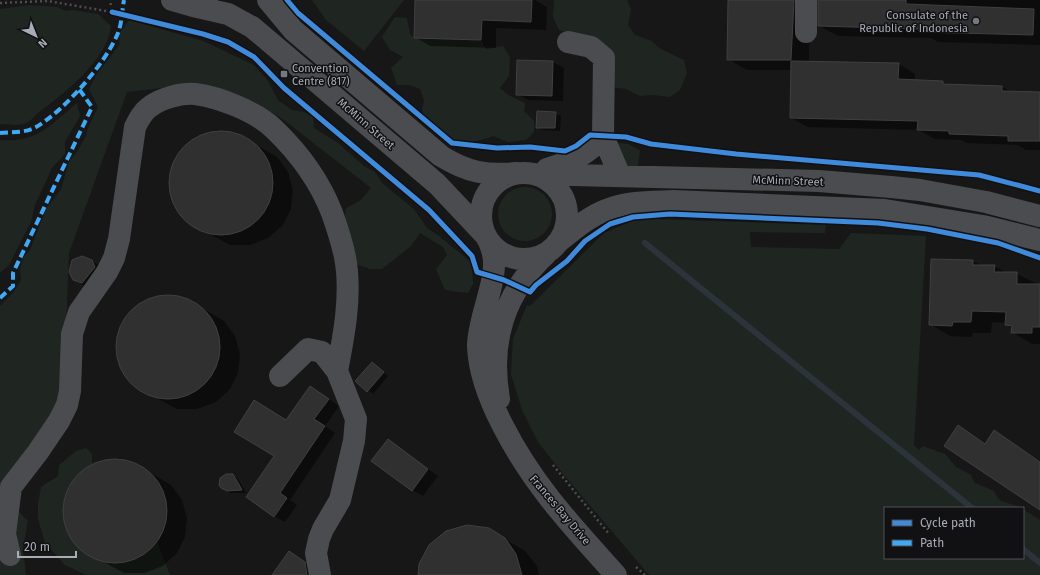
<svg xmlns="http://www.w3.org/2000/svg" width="1040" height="575" viewBox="0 0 1040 575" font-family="'Fira Sans',sans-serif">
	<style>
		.green { fill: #1f2621 }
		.shadow { fill: #0007 }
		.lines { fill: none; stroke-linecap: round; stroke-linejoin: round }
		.stream { stroke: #2d333a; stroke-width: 6 }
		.building { fill: #303031; stroke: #404043 }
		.path { stroke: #4d4e51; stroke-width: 2.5; stroke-dasharray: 2 3; stroke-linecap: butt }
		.minor { stroke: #4b4c50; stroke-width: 22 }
		.quiet { stroke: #3fa9f5; stroke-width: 4; stroke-dasharray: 8 4; stroke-linecap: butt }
		.cycleway-casing { stroke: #111113; stroke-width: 8 }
		.cycleway { stroke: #408adc; stroke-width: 5 }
		.poi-dot { fill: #76787f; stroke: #111113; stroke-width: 1.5 }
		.labels { text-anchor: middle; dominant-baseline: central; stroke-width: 3; stroke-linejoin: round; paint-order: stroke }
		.poi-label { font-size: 11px; fill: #a9acb7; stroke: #111113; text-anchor: end }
		.street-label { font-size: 11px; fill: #a9acb7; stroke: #111113 }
	</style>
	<rect width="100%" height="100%" fill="#171717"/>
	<path class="green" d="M312,0H404L364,51L326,20Z
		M554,0H627L631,9L628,25L635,35L652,41L659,48L684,60L687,73L680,90L670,97L652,95L640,96L626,89L611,87L577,35L559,30L553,17Z
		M29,5L57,7L66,11L72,10L98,14L111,26C108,59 64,94 39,112C35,115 32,120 28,122C19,127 9,124 0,124V9Z
		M395,17L407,18L410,34L414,38L481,40L486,49L503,46L510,57L509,76L500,88L508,95L525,103L524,111L534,121V132L526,140L508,142L493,136C483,140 470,143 459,141C449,139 422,120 422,109C422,107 424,103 424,100L420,89L409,85H397L391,68L403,57L390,50L382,37Z
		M129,20L203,41L254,65L268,81L278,100L292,110L304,112L313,117L314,128L338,143L364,166L375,172L383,184L414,209L427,228L439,236L472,263L473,284L468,293L445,290L436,269L447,255L443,247L420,233L411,246L382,269H370L353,263L341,232L346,208L361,200L371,188L284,120L253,101L170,87L127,92L69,253L63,406L19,470L0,485V306L13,293L21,280L20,270L23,258L30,250L46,209L61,189L69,162L77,152L86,136L88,128L98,107L89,89L96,75L108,60L119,45L120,33Z
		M77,103L80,116L65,142V154L52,168L35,205L31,222L9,265L0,273V140C38,143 50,125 77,103Z
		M611,142L628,144L640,150L638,167L621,166Z
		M498 214a27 27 0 1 1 54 0a27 27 0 1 1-54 0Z
		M652,219L826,225L825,233L750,232L751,247L839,249L851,233L926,236L914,445L919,450L923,446L945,454L956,467L970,474L975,483L994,491L999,500L1022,508H885V558H1023V509L1040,520V575H649L564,475L538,442L522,410L511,374L513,339L527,305L530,306L604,233L633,221Z
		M86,448L92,454V464C86,468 79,473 75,478C44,513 77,569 123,562C137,560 147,551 157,542L170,575H86L65,565L45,543L38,519V503L41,487L58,476L59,465L76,451Z
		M0,493L28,521L23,548L26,575H0Z"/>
	<path class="shadow" d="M416,0H535L547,7L546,30L496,28V48L430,46L415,37Z
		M729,0H817L813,5L809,38V62L899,64L915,74V81L943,82L949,85L1002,87L1011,92H1040V150H1026L1018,145L967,143L961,140L935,139L919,130L808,127L791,118L792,70H747L728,59Z
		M818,0H1040V45L938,42L931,38L838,36L819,26Z
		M553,62L564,68L563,101L528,100L517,94Z
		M555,113L561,116L560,131L542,130L537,127Z
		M218,132L239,135L277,157L288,172L293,190L291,209L283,225L268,238L250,245H230L191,224L177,210L170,192L171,170L181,151L198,137Z
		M91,261L103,267L85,286L74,279Z
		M973,261L982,266H994L1007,273L1017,274L1040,285V344H1032L1012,332V328L1006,325V323L992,322L991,333H973L972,337L950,336L930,324Z
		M166,295L187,299L224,321L235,336L240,354L238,373L230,389L216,402L197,409H177L138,388L125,374L118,356V334L128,315L145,301Z
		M372,363L388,376L373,394L356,381Z
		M311,387L339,406L325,426L335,433L290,500L297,505L285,522L274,516L275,456L287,421Z
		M958,427L986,444L994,432L1040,461V509Z
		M388,441L438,476L423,496L412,490Z
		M113,459L134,463L171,485L182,500L187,518L185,537L177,553L163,566L144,573H124L85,552L72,538L65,520L66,498L75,479L92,465Z
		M233,475L238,479L246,493H230L225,490Z
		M488,529L525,551L537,566L539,575H419Z
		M289,552L316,570L317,575H273Z"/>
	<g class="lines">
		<path class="stream" d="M645,243L972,508
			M1023,549L1040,563"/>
	</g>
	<path class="building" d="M415,0H532L531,22L482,20L481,40L414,38Z
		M728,0H794L791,60H727Z
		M818,0H906V4L1034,9L1033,35L919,32V29L818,26Z
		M517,60L553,61L552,96L516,95Z
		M791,61L899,63L898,79L943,81V84L1002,86V91L1040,92V141H1008V136L949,134V131L917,130L918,121L790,118Z
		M537,111L556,112L555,128H536Z
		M169 183a52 52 0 1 1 104 0a52 52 0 1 1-104 0Z
		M82,256L92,260L95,267L82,283L73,280L69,272L72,260Z
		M931,259L973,260V265H995L994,272H1017V284H1040V327H1032V333H1011L1012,326L1005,325L1006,312L972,311L971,322H953L952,326L929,325Z
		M116 347a52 52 0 1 1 104 0a52 52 0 1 1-104 0Z
		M372,362L384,372L367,392L355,381Z
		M310,386L329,399L314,419L325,426L280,493L287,498L274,517L246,497L274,456L234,432L254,400L286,420Z
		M958,425L985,444L994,430L1040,462V510L944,446Z
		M388,439L428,469L412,491L371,461Z
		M63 511a52 52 0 1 1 104 0a52 52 0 1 1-104 0Z
		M226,474H233L242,490L227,491L221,488L219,485L220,478Z
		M467,525L489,528L505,538L516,554L522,575H418L419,564L429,545L446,531Z
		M289,551L305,562L307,575H272Z"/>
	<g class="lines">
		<path class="path" d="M0,3L48,1L112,12L110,0
			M553,465L609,534
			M636,567L645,575"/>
		<path class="minor" d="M172,0L193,6L208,4
			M268,0L293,30L441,156C467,172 486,176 517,173
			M193,6L228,14L252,27L437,184L486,236
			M806,32V0
			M568,42L591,47L604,58L603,136L620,176
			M547,169C569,162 589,155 603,136
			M481 216a43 43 0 1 1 86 0a43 43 0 1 1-86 0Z
			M533,174L819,181L891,187L920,190L986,202L1040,216
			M488,239C490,244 492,249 493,254C499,279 478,317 478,346C479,374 490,401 503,426C533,485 572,526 616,575
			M557,243C572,231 588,217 606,210C627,201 651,202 673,201L885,210L983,226L1040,240
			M280,376L308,349L322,352L337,371L356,419L354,441L340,500L323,529L319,539L316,553L320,575
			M499,399C489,341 504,293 547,253
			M10,555L5,534L11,487L38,452L59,421L67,405L70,391L72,334L79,312L107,272L114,258L119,239L135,127C139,119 143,111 151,106C162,98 181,93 195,94C219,97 257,112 274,129C298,152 320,182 332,213C337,227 342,243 345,257C352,294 344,335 337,371"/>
		<path class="quiet" d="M0,133C12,132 25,133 36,127C64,111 106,63 118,33C122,23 122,10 124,0
			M0,298L13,286V273L92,107L79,89"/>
		<defs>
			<path id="cycleway" d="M287,0L298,13L452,143L497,148L530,147L565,151L576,146L590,135L626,137L651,144L736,154L979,175L1040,191
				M112,12L203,34L228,42L254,57L284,88L429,210L472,256L477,272L504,280L530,292L536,285L567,261L585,241L610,224L633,217L670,214L878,223L927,229L998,243L1040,258"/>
		</defs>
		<use href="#cycleway" class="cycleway-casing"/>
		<use href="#cycleway" class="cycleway"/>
	</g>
	<g class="poi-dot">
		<circle cx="976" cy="21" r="4"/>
		<rect x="280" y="70" width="8" height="8" rx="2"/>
	</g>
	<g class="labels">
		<g class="poi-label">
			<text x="968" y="15">Consulate of the<tspan x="968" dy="13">Republic of Indonesia</tspan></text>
			<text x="292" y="68" text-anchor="start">Convention<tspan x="292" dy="13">Centre (817)</tspan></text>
		</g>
		<g class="street-label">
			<text transform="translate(366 124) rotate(41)">McMinn Street</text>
			<text transform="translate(788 181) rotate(2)">McMinn Street</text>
			<text transform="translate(560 510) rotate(50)">Frances Bay Drive</text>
		</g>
	</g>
	<rect x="884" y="507" width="140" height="52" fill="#111113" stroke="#4e4f55"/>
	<rect x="892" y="520" width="20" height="6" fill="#408adc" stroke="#4e4f55"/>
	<text x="920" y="527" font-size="12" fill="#a9acb7">Cycle path</text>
	<rect x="892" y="540" width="20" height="6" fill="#3fa9f5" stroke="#4e4f55"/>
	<text x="920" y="547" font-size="12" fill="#a9acb7">Path</text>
	<g transform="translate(36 36) rotate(137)" stroke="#111113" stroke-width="3" paint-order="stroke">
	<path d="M0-3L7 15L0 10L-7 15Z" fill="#a9acb7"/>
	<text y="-6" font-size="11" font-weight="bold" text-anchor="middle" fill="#a9acb7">N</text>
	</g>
	<path d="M18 551v6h58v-6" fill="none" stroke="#a9acb7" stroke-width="2"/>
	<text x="24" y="551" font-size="12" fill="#a9acb7" stroke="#111113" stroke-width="3" paint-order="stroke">20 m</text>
</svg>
